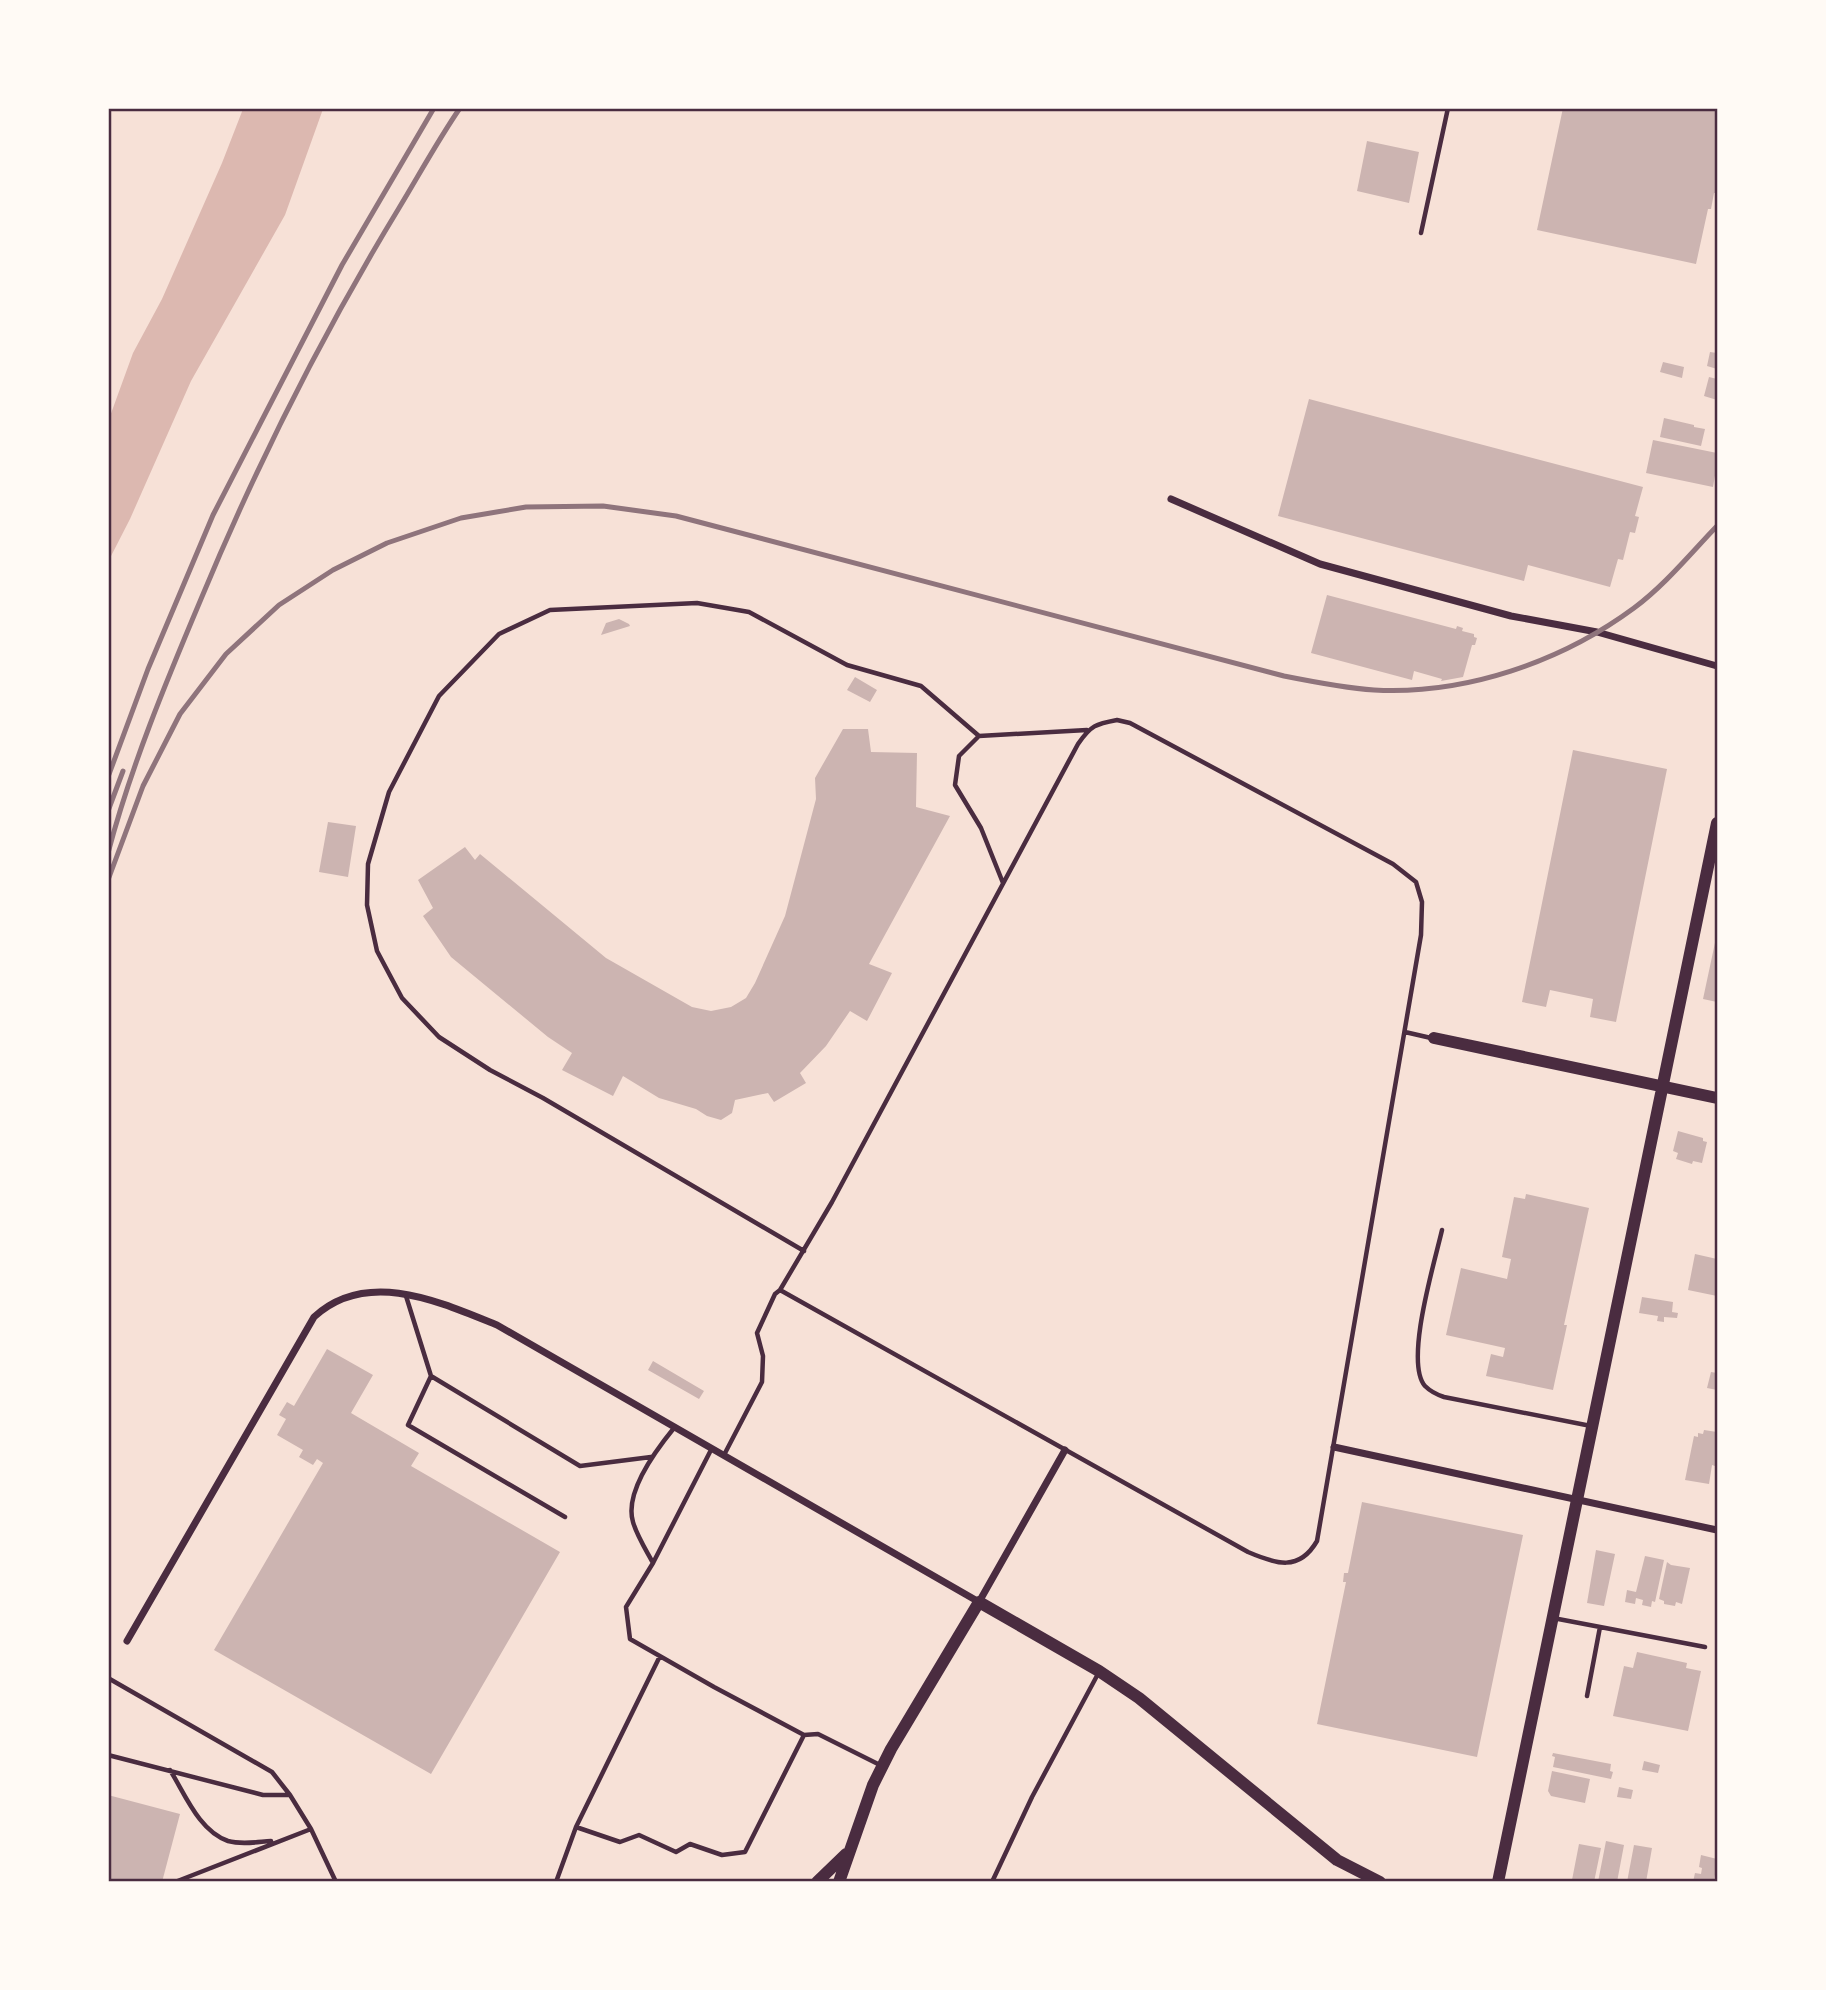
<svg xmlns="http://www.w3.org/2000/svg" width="1826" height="1990" viewBox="0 0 1826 1990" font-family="Montserrat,sans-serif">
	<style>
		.water { fill: #dcb8b0 }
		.building { fill: #ccb4b1 }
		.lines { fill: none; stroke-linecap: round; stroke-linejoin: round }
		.service { stroke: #4a2c40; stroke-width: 4.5 }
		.minor { stroke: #4a2c40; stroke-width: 7 }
		.tertiary { stroke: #4a2c40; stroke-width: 12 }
		.rail { stroke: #8f747c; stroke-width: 5 }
		.neatline { fill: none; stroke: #4a2c40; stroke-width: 2.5 }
	</style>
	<rect width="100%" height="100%" fill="#f7e1d7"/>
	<path class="water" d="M243,109H323L285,215L191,381L130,519L109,560V419L133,353L162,299L222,163Z"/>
	<path class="building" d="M1563,108H1717V193H1714L1711,209H1708L1696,264L1537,230Z
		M1367,141L1419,152L1409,203L1357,191Z
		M1710,352L1717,353V369L1707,366Z
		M1663,362L1684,367L1682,378L1660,372Z
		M1709,377L1717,379V400L1704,396Z
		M1309,399L1643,487L1635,516L1639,517L1635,533L1630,532L1623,560L1618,559L1610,587L1528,565L1524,581L1278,516Z
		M1664,418L1694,425V427L1705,429L1701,446L1660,437Z
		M1653,440L1717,453V464L1713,487L1646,473Z
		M1327,595L1456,629L1457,626L1463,628L1462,631L1474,634V637L1477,638L1475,645H1472L1463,677L1441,681L1442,679L1414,671L1412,680L1311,653Z
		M619,619L629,624L630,626L601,635L606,623Z
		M855,677L877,690L870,702L847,690Z
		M843,729H868L871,752L917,753L916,807L950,816L869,964L892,973L867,1021L850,1011L826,1046L800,1073L806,1083L774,1102L768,1093L735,1100L732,1113L721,1120L707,1116L696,1109L659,1098L623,1076L613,1096L562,1070L572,1053L548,1037L451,957L423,916L433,908L418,880L465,847L475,860L480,854L606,958L692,1007L711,1011L731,1007L746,998L755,983L785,916L816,799L815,778Z
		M1573,750L1667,769L1616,1022L1590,1017L1593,999L1550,990L1546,1007L1522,1002Z
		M328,822L356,826L348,877L319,872Z
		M1716,938H1717V1002L1703,999Z
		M1678,1131L1703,1138V1141L1707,1142L1702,1163L1693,1161L1692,1164L1676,1159L1678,1153L1673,1151Z
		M1526,1194L1589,1208L1564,1325H1567L1553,1390L1486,1376L1491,1354L1503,1357L1505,1348L1446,1335L1461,1268L1507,1279L1511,1259L1502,1257L1514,1197L1525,1199Z
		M1695,1254L1717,1259V1296L1688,1290Z
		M1642,1297L1673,1302L1672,1312L1678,1313L1677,1318L1664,1317V1322L1657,1321L1658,1316L1639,1313Z
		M327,1349L373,1375L351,1413L419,1453L411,1466L560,1552L431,1774L214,1650L323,1463L317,1459L313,1465L299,1457L303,1450L277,1435L286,1419L279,1415L287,1402L294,1406Z
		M653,1361L704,1391L699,1399L648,1370Z
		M1711,1372L1717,1373V1390L1707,1388Z
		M1704,1430L1717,1432V1454L1715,1466L1712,1465L1709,1484L1685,1480L1694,1436L1698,1437V1433L1703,1434Z
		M1362,1502L1523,1535L1477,1757L1317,1724L1346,1582H1343L1344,1573H1348Z
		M1596,1550L1615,1554L1604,1606L1587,1603Z
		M1645,1556L1664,1560L1655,1602L1652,1601L1651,1607L1642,1605L1643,1600L1636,1598L1635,1604L1625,1602L1627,1590L1636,1592Z
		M1667,1562L1671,1565L1690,1568L1682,1604L1676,1602L1675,1606L1664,1604V1601L1659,1599Z
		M1637,1652L1687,1663L1686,1668L1701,1671L1688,1731L1613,1716L1624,1666L1633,1668Z
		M1553,1753L1611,1764L1610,1771L1613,1772L1611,1779L1553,1767L1555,1757L1552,1756Z
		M1644,1761L1660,1765L1658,1773L1642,1770Z
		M1552,1771L1590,1779L1585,1803L1551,1796L1548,1791Z
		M1619,1787L1633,1790L1631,1799L1617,1797Z
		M108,1795L180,1814L162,1882H108Z
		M1606,1841L1624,1845L1617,1882H1598Z
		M1579,1844L1601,1848L1594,1882L1572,1880Z
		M1634,1845L1652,1848L1646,1882H1627Z
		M1701,1855L1717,1859L1714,1882H1693L1695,1873L1701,1874L1702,1868L1699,1867Z"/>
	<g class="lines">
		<path class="service" d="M1421,233L1448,108
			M1117,720L1130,723L1393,864L1416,882L1422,902L1421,935L1317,1541C1299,1572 1276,1564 1248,1552L780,1290L832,1202L1078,744C1091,725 1096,724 1117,720Z
			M1003,883L981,828L955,785L959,756L979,736L1087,730
			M1405,1032L1431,1038
			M1442,1230C1435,1261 1404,1362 1425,1386C1430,1391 1438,1395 1444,1397L1591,1426
			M804,1251L543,1098L490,1070L439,1037L402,998L377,951L367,905L368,864L389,792L439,696L499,634L550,610L697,603L749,612L847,665L921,686L979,736
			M406,1296L431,1376L580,1466L651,1457
			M431,1376L408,1425L565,1517
			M712,1448L653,1563L626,1607L630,1639L714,1687L804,1735
			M724,1455L762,1382L763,1356L757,1333L775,1294L780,1290
			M653,1563C646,1550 637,1536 633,1522C624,1492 656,1450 674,1428
			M1553,1618L1705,1647
			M108,1678L272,1772L290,1795L311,1829
			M1587,1696L1600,1627
			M108,1755L263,1795H289
			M170,1770C185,1794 199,1831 228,1841C242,1845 257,1842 271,1841
			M576,1827L620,1842L639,1835L676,1852L690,1844L722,1855L745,1852L804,1735L818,1734L882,1766
			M175,1882L311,1829L336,1882
			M556,1882L576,1827L660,1656
			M992,1882L1032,1797L1099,1672"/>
		<path class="minor" d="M1171,499L1320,564L1511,616L1597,632L1717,666
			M1334,1447L1717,1530
			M127,1641L314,1317C367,1268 440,1302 497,1325L979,1602L1065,1450"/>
		<path class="tertiary" d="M1434,1038L1717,1098
			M817,1882L846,1854
			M839,1882L873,1785L891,1749L979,1602L1099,1671L1139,1698L1337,1860L1380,1882
			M1498,1882L1717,823"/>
		<path class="rail" d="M108,777L148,669L213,515L342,265L434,108
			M108,811L123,771
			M108,853C131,766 166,682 201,599C257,464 323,333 399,208C419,175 438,140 460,108
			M108,880L143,786L180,714L226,654L279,605L333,570L387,543L461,518L526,507L603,506L676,516L1284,676C1314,682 1344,688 1374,690C1465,695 1561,662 1634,608C1665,585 1690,554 1717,526"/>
	</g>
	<rect width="1826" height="1990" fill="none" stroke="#fffaf5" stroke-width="220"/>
	<rect x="110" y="110" width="1606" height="1770" class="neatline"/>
</svg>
